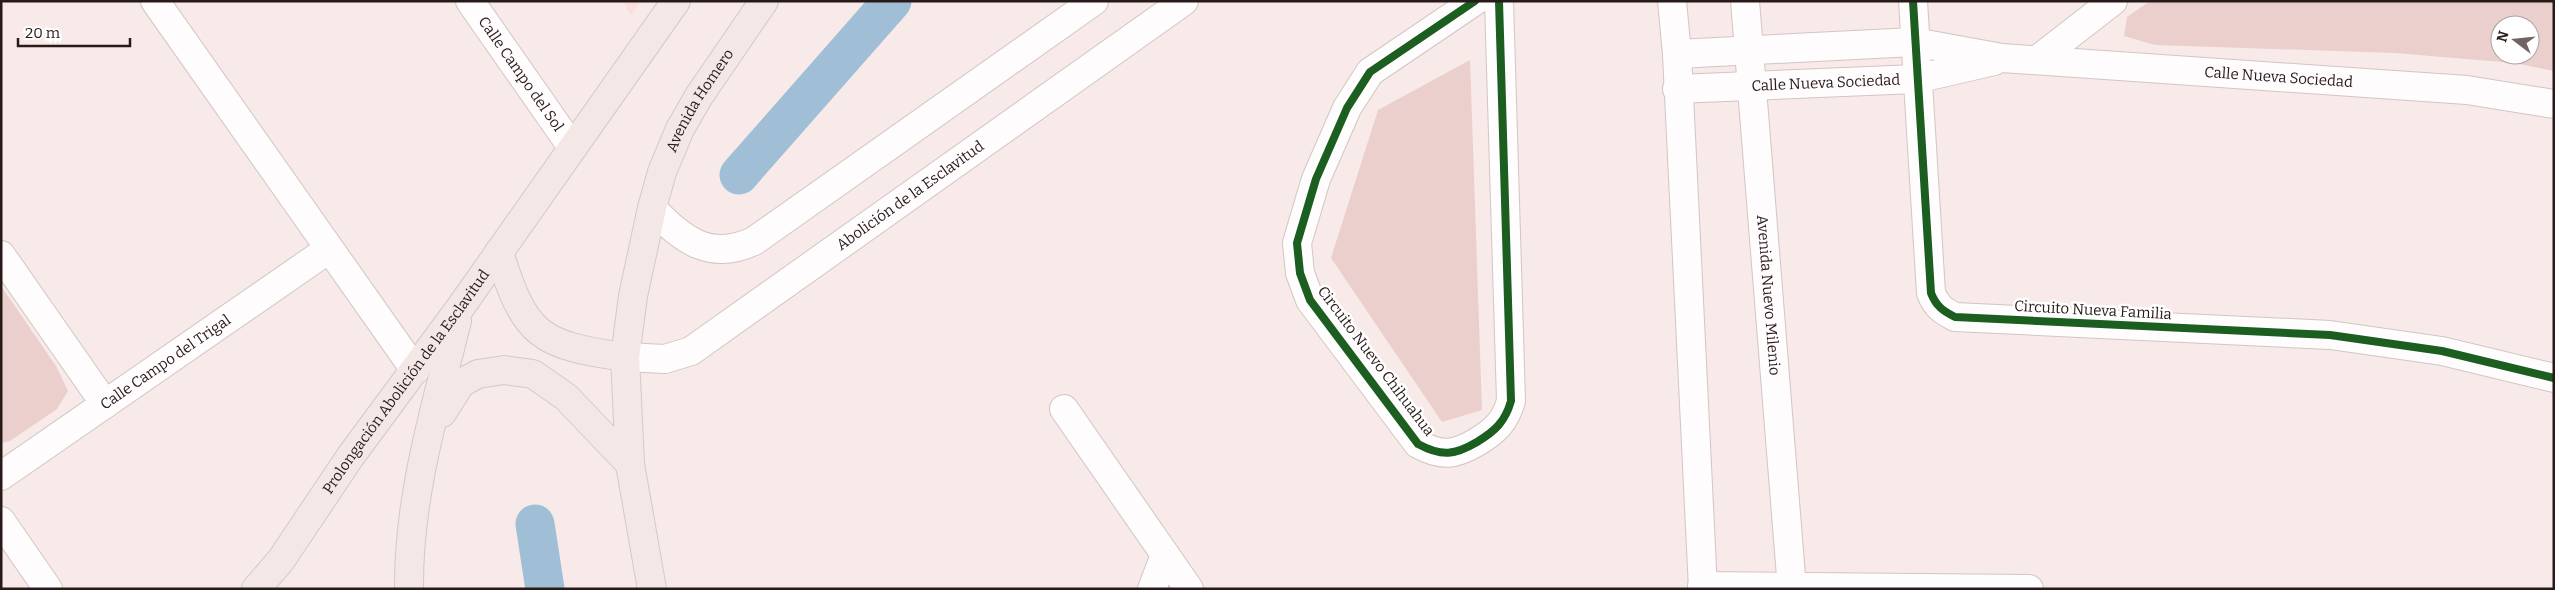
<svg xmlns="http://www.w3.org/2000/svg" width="2555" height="590" viewBox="0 0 2555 590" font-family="Bitter,serif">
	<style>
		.built { fill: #fae0dd }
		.green { fill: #ebcfcc; fill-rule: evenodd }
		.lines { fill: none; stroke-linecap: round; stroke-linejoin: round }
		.canal { stroke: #a0bfd6; stroke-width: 39 }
		.minor-casing { stroke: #d2c6c4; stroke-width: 30 }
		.major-casing { stroke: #d1cac9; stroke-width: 30 }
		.minor { stroke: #fefcfc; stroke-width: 28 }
		.major { stroke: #f4e8e7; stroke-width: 28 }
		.cycleway-casing { stroke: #fff; stroke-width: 11 }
		.cycleway { stroke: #1b5e20; stroke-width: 8 }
		.labels { text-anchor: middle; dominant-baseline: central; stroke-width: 5; stroke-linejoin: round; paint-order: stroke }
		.street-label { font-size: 15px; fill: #271a18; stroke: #fff }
	</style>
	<rect width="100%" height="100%" fill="#f7eae9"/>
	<path class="built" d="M622,1H641L631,15Z"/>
	<path class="green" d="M2150,1H2554V71L2514,63L2395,53L2155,45L2124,36L2127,17ZM2500,25H2530V55H2500Z
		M1470,60L1482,410L1442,422L1331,258L1378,110Z
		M1,286L56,366L68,391L57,409L10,441L1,443Z"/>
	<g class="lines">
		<path class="canal" d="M739,175L892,1
			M535,524L545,589"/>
		<defs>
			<g id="minor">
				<path d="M155,1L415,370"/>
				<path id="s1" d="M470,1L572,147"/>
				<path d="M1475,1L1370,72L1347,108L1316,179L1297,243L1300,273L1310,300L1418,444C1442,457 1455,455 1477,442C1495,431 1505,422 1511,401L1499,1"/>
				<path d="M1672,1L1677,54L1703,589"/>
				<path id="s2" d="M1745,1L1792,589"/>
				<path d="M1913,1L1931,293C1936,306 1943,311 1955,317L2330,335L2442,351L2554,378"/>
				<path id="s3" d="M1677,54L1914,42L2002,58L2467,90L2554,104"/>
				<path d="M2037,60L2113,1"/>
				<path id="s4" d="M1677,89L1916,79L1994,61"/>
				<path d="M652,208C681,239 710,262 754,241L1094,1"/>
				<path d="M1,255L105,404"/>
				<path id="s5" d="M625,357L665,359L691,351L1184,1"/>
				<path d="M1064,409L1189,589"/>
				<path id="s6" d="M1,476L329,249"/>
				<path d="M1,521L48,589"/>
				<path d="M1702,586L2029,589"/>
				<path d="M1152,589L1165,555"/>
			</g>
			<g id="major">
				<path d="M499,252C525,336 539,345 625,357"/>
				<path d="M442,413L461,383L478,374L504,370L533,374L566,397L630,464"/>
				<path id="s7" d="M256,589L281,560L350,457L460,308L676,1"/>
				<path d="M409,589C408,498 435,409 457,321"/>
				<path id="s8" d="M652,589L630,464L625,357L633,296L652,208L662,172L680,129L699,96L764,1"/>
			</g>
		</defs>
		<use href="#minor" class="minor-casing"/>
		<use href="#major" class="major-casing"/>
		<use href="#minor" class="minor"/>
		<use href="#major" class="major"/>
		<defs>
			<path id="cycleway" d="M1475,1L1370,72L1347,108L1316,179L1297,243L1300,273L1310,300L1418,444C1442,457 1455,455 1477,442C1495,431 1505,422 1511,401L1499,1
				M1913,1L1931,293C1936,306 1943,311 1955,317L2330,335L2442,351L2554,378"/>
		</defs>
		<use href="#cycleway" class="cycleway-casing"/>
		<use href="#cycleway" class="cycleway"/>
	</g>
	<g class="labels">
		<g class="street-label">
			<text stroke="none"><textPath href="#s1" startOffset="89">Calle Campo del Sol</textPath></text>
			<text stroke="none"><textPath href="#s3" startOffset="604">Calle Nueva Sociedad</textPath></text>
			<text stroke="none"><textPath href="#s4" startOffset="149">Calle Nueva Sociedad</textPath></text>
			<text stroke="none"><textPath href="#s8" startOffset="504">Avenida Homero</textPath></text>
			<text stroke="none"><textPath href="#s5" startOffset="336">Abolición de la Esclavitud</textPath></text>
			<text stroke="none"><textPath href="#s2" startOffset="295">Avenida Nuevo Milenio</textPath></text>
			<text transform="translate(2093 310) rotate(3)">Circuito Nueva Familia</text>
			<text transform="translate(1376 361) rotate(53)">Circuito Nuevo Chihuahua</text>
			<text stroke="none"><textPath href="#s6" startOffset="200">Calle Campo del Trigal</textPath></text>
			<text stroke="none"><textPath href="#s7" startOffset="256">Prolongación Abolición de la Esclavitud</textPath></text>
		</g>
	</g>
	<rect width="2555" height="590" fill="none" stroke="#271a18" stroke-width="5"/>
	<g transform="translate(2515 40) rotate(286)"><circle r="24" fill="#ffffff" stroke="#a9a3a3"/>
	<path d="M0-4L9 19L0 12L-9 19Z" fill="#706361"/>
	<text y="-8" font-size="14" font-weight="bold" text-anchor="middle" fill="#271a18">N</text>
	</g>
	<path d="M18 38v8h112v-8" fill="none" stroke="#271a18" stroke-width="2.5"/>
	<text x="25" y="38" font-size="15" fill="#271a18" stroke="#ffffff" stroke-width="4" paint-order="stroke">20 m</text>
</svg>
